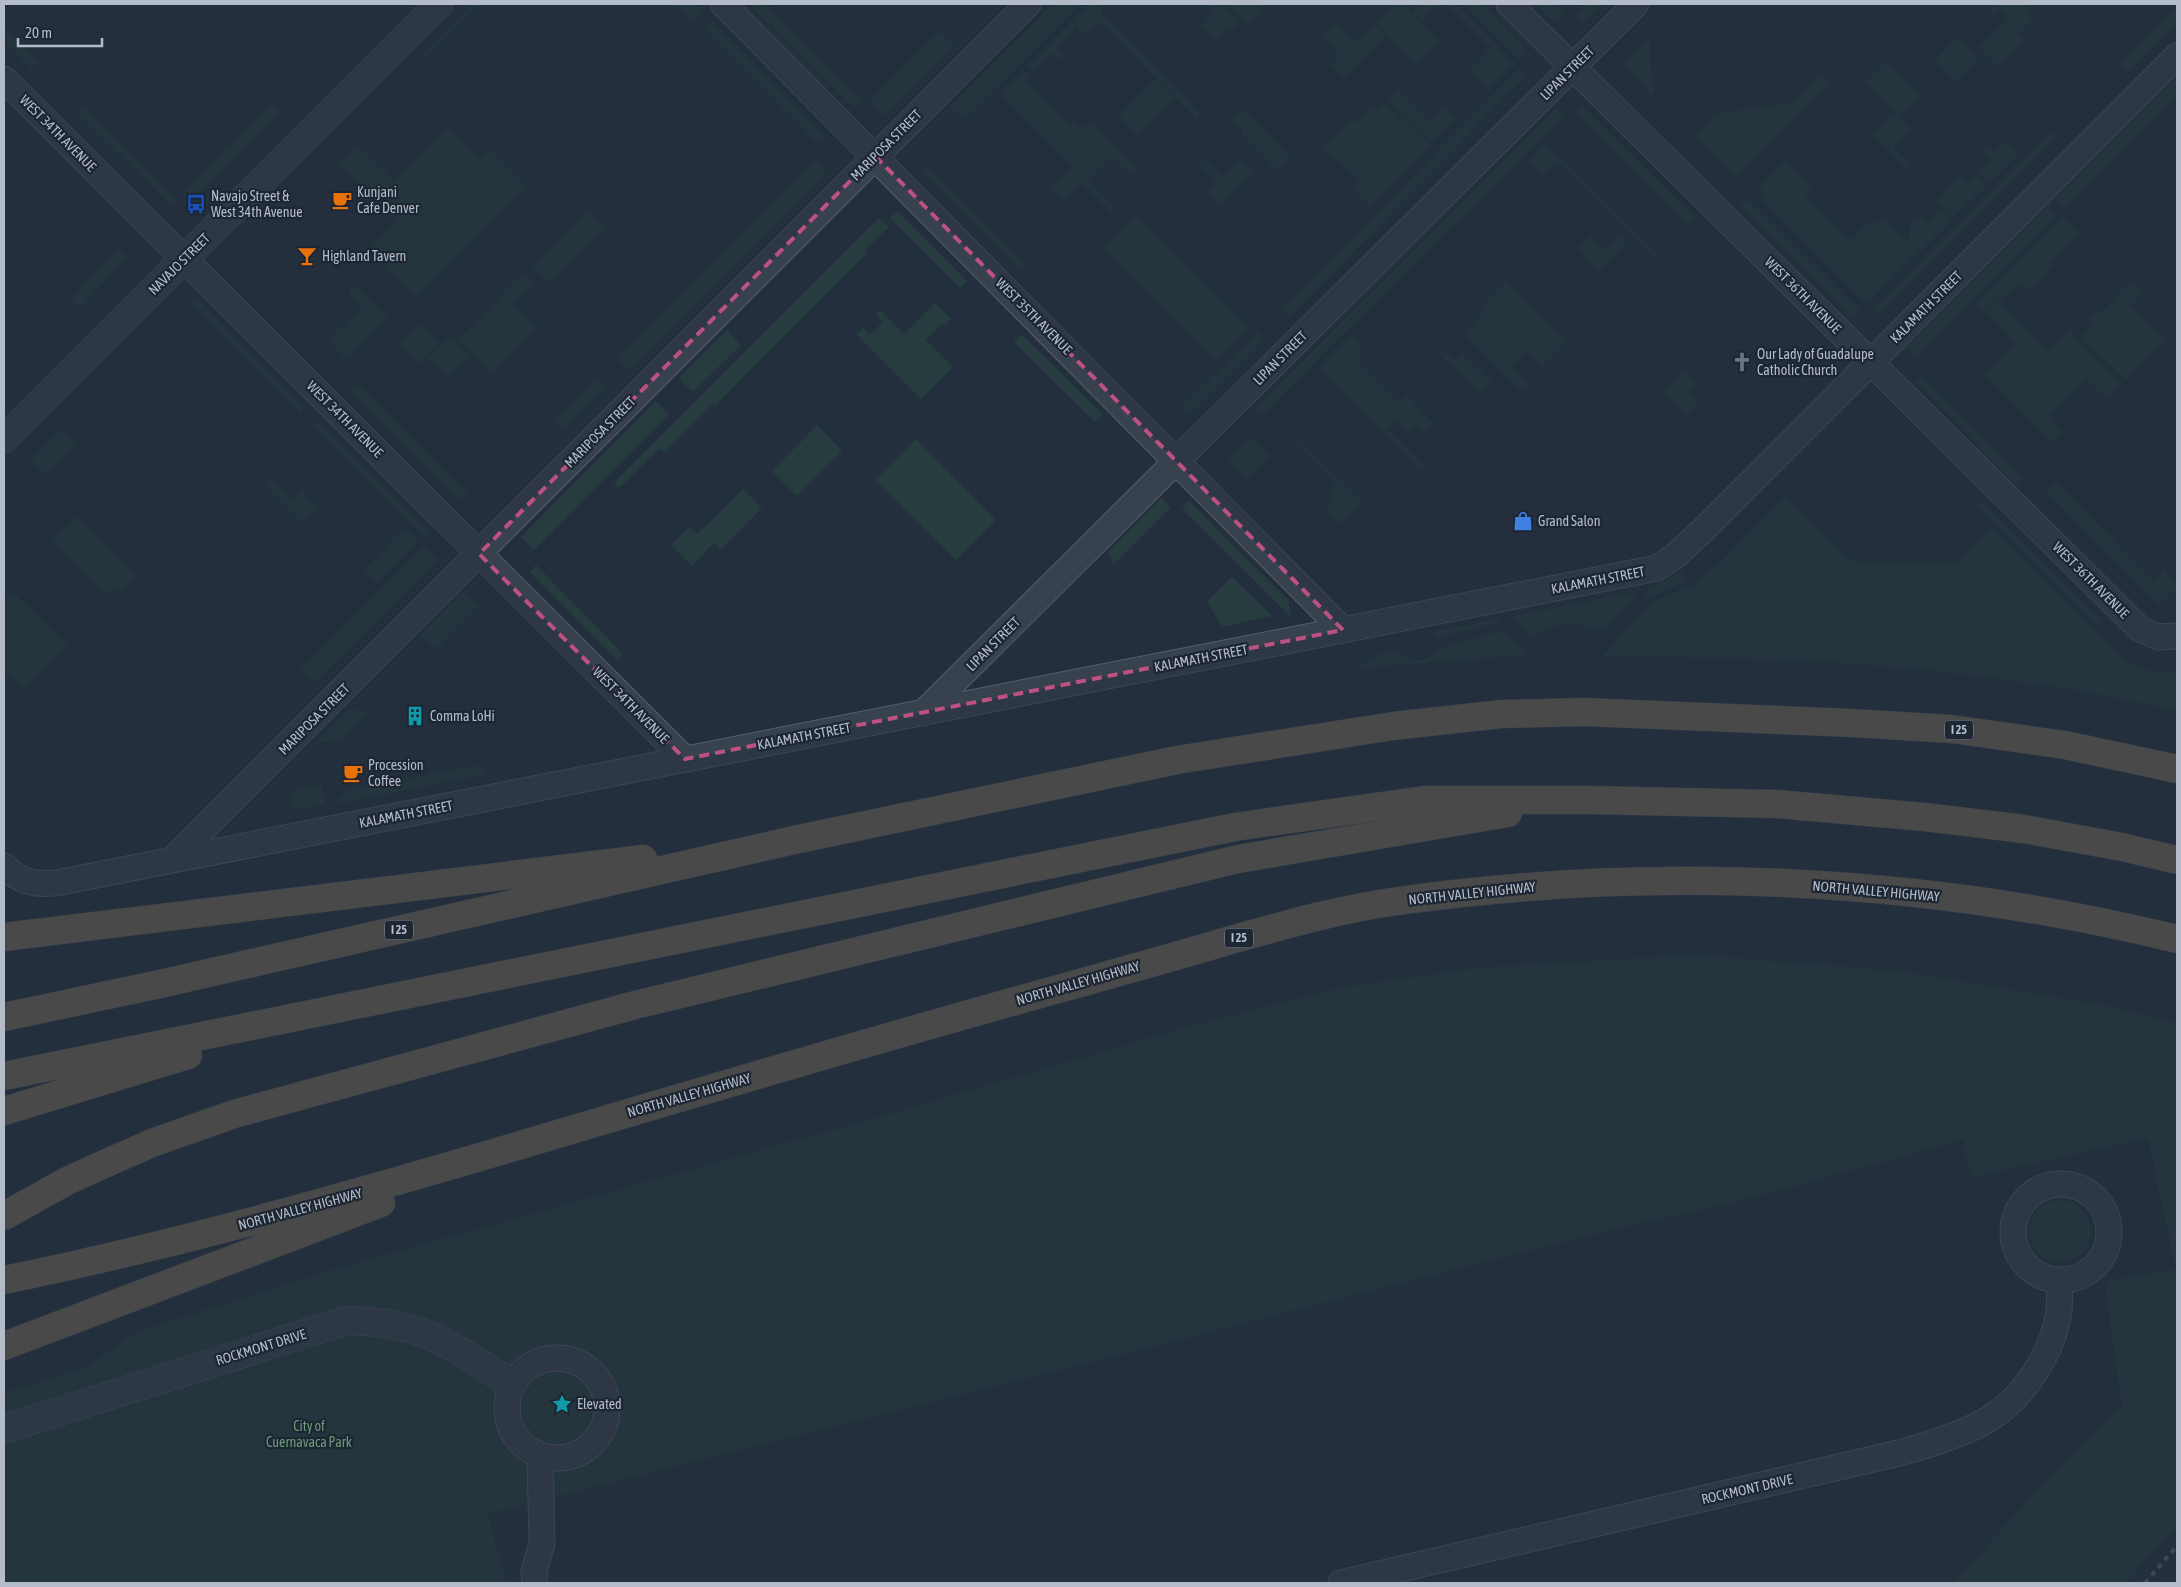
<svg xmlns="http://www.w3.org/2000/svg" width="2181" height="1587" viewBox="0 0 2181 1587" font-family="'Asap Condensed',sans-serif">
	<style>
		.green { fill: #263c3f }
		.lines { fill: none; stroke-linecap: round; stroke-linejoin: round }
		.minor-casing { stroke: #565f6c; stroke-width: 27 }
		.tertiary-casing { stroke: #565f6c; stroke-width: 29 }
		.motorway-casing { stroke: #434c59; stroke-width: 29 }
		.minor { stroke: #38414e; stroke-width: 25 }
		.tertiary { stroke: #38414e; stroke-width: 28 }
		.motorway { stroke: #746855; stroke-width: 28 }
		.rail { stroke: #5a6575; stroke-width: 4; stroke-dasharray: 5 5; stroke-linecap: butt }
		.marked { fill: none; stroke: #bd5182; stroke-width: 4; stroke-dasharray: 10 6; stroke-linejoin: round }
		.labels { text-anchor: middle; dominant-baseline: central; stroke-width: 4.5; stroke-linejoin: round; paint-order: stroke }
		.shield { fill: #1d2633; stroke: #878f9c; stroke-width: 1 }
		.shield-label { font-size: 12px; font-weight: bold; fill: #b4bcc9 }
		.street-label { font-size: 14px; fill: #b4bcc9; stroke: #1d2633 }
		.poi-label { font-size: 14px; fill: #b4bcc9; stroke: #1d2633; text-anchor: start }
		.park-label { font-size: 14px; fill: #6b9a76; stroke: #1d2633 }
	</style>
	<rect width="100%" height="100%" fill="#242f3e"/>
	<path class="green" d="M472,4H480L424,60L420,56Z
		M675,4H695L702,10L692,21Z
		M753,4H765L861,100L854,108L752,6Z
		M1053,4H1081L964,120L950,106Z
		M1089,4H1100L1098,5L1104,11L1102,14L1200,114L1196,118L1099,21L1086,34L1073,21Z
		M1209,4H1222L1235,17L1233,18L1239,24L1234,28H1228L1216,39L1202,25L1214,13L1207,6Z
		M1225,4H1264L1258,10L1260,12L1247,25Z
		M1396,4H1401L1439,41L1416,64L1376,23Z
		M1420,4H1439L1421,21L1412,12Z
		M1447,4H1454L1514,64L1488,90L1469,71L1491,48Z
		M1464,4H1481L1527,50L1519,59Z
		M1536,4H1553L1564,15L1556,24Z
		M1585,4H1601L1582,23L1574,15Z
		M1996,4H2027L2033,10L2028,14L2033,19L2018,34L2024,40L1998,66L1979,48L2008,19L1999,10L1994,15L1989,11Z
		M2177,7V22L2128,71L2120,64Z
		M711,20L827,136L819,144L704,28Z
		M1336,21L1356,41L1374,23L1386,36L1344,78L1331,65L1338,57L1335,54L1338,51L1322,35Z
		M1071,22L1076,27L1056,47L1065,56L1061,60L1053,53L1034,72L1027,66Z
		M4,29L37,62L31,68L4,40Z
		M939,31L955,46L885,116L870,100Z
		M1957,37L1979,58L1956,81L1935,60Z
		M1649,40L1653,95L1623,65Z
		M1887,61L1922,95L1900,116L1866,82Z
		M1519,68L1527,76L1289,317L1281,310Z
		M1023,70L1029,76L1026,79L1070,124L1074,121L1082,129L1091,121L1139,169L1132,176L1112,156L1088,180L1115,208L1111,212L1081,182L1063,200L1051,188L1073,166L1000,93Z
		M1821,74L1831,84L1735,177L1694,136L1716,114L1791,103Z
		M2177,78V96L2065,209L2056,200Z
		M1155,79L1174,98L1137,135L1119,116Z
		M1398,90L1429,121L1444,106L1456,118L1431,143L1388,100Z
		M270,103L280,113L191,203L180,193L225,148L228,149L248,129L246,127Z
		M1386,103L1430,145L1370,206L1353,189L1360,181L1327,150L1326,151L1323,148L1351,119L1356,123L1373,106L1378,111Z
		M1583,106L1695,218L1687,226L1575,114Z
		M83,107L177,201L171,206L77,113Z
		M1557,107L1565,114L1260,417L1254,410Z
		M1242,109L1291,158L1278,171L1241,133L1243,130L1232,120Z
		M1893,112L1911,130L1893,147L1911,165L1907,169L1872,134Z
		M447,127L480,159L490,150L527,187L416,299L384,267L387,263L371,247L396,222L338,165L357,145L394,181Z
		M2050,132L2056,138L1879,315L1873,309Z
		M2006,141L2018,154L1989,183L1978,171L1990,159L1982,151L1987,146L1994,152Z
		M1545,144L1657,256L1655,259L1557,161L1543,175L1529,161Z
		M1203,157L1223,177L1240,159L1254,173L1234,193L1200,160Z
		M814,159L827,172L630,371L616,357Z
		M1786,160L1812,186L1805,194L1851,240L1866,225L1886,219L1908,241L1912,219L1915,222L1921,216L1927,223L1941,209L1952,220L1867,304L1763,200L1767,195L1759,187Z
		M1200,161L1233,193L1219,206L1205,192L1216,181L1198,163Z
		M928,168L1027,267L1021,272L922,173Z
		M1974,175L1986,186L1953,218L1937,201L1961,176L1967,182Z
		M1747,199L1860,311L1853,318L1740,206Z
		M2048,207L2058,216L1917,357L1907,348Z
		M587,210L605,227L549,283L532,265Z
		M898,211L967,281L960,288L890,218Z
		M1136,214L1249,326L1215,360L1102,248Z
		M879,218L889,227L865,250L867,253L716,405L714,403L664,453L659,449L619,488L614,483Z
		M2063,218L2079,234L2050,262L2053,265L2030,289H2027L2020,282L2001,300L1999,298L1985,312L1977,304Z
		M1620,234L1627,242L1599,270L1578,248L1591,236L1604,250Z
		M119,250L128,258L80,308L71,299Z
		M524,272L535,283L515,304L537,326L492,373L458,339Z
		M2132,280L2144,292L2130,306L2165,339L2125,380L2081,337L2093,325L2088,320L2097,310L2100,313Z
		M1506,281L1567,341L1542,366L1526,351L1511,367L1529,385L1523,392L1464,333L1487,309L1483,305Z
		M354,285L388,319L347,360L328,340L362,307L348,292Z
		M195,296L304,406L301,413L190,301Z
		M1999,300L2049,351L2070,331L2122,383L2107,399L2087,380L2049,418L2062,432L2052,442L1984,374L2016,342L1987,313Z
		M935,303L951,319L945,326L942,323L926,340L953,367L921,399L856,334L863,328L870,335L883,322L875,314L880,310L904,334Z
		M423,325L440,342L418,364L398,344L414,327Z
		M727,330L741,345L693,392L679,378Z
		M1257,332L1265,339L1188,416L1180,408Z
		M1021,334L1103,414L1095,422L1014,342Z
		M1351,335L1359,343L1360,364L1399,403L1407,395L1434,423L1424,433L1416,425L1409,432L1397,420L1387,430L1425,468L1422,470L1319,367Z
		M451,336L471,356L449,378L429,358Z
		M1443,350L1454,361L1462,354L1492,383L1481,394L1440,354Z
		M1684,370L1698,383L1689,392L1699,402L1687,414L1664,392Z
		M1922,375L2023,478L2017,485L1915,382Z
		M595,378L606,389L564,431L553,421Z
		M357,383L467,493L460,500L350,390Z
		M656,401L669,414L534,550L521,537Z
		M319,421L429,531L423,536L314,425Z
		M817,425L842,451L797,496L772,471Z
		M61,430L76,445L46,475L31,460Z
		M1296,436L1362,502L1341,524L1325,508L1334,499L1327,493L1337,482L1294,438Z
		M1251,437L1270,456L1247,479L1228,460Z
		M916,439L996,520L956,560L875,480Z
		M271,479L292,500L302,491L318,507L302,522L265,485Z
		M2056,482L2153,581L2164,570L2177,584V587L2159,605L2046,491Z
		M743,489L762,508L721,550L714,543L692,566L671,545L689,527L697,534Z
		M1786,496L1853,562H1958L1991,528L2127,662C2143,669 2159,674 2177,672V711C1988,667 1795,655 1602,657L1651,603L1693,585L1716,567Z
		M1161,498L1171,507L1113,565L1108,552Z
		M1189,501L1289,601L1290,616L1182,509Z
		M1974,503H1982L2101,621L2097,625Z
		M78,516L138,576L121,593L115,586L105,595L52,541Z
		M405,527L419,541L378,583L364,569Z
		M424,546L438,560L314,683L301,669Z
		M536,565L623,654L617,660L530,572Z
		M1681,573L1687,580L1667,591L1643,600L1648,589Z
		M1232,577L1272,616L1222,627L1207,602Z
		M462,591L478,606L436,649L420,634Z
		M13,592L68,646L23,690L4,670V601Z
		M1630,593L1637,597L1603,632C1572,619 1561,621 1532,636L1509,617Z
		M1499,619L1500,622L1436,638L1435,631Z
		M1503,630L1526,655L1358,668L1373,656L1388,651L1400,653L1416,661L1426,659L1440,648Z
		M349,710L371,712L343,740L314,744Z
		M478,765L486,774L335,804L348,790Z
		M321,785L325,804L301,810L292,804L293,790Z
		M1694,955L1897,971L2115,1007L2177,1024V1525L2126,1583H1952L2032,1497L2122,1407L2105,1282L2176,1269L2148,1138L1972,1177L1963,1140L1729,1204L1640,1223L488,1514L506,1583H4V1393L87,1367L135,1333L280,1286L357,1263L865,1121L1188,1027L1350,986L1477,968Z
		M2029 1231a31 31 0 1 1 62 0a31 31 0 1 1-62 0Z"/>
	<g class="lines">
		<defs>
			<path id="minor" d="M723,4L1343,630
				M1509,4L2140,629L2158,637L2177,636
				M4,79L685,759
				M923,713L1636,4
				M172,860L1028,4
				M4,866C21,883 38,886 61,882L1657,568L1675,556L1702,531L2177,56
				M2013 1232a48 48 0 1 1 96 0a48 48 0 1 1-96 0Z
				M507 1408a50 50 0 1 1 100 0a50 50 0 1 1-100 0Z
				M535,1583L534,1572L542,1543L540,1456
				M1341,1583L1899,1453C1925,1446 1970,1432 1992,1417C2024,1396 2050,1356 2058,1318C2060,1305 2060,1292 2059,1280"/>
			<path id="tertiary" d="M4,439L439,4
				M4,1429L345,1321C420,1319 452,1346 512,1384"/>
			<path id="motorway" d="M4,937L643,859
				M4,1017L160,984L794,840L1177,760L1393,726L1502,714L1584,712L1852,723L1951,729L2065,745L2177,769
				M4,1076L1235,827L1424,800H1589L1776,804L1925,817L2024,829L2122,847L2177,860
				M4,1111L188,1055
				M4,1216L67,1181L111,1161L152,1143L234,1114L635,1005L1238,859L1508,813
				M4,1280C180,1244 352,1195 524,1144C689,1095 853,1046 1019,1000C1087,981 1156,962 1224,942C1281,926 1339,909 1398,901C1656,865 1924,877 2177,939
				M4,1346L381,1203"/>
		</defs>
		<use href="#minor" class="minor-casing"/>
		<use href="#tertiary" class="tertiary-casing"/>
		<use href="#motorway" class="motorway-casing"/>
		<use href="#minor" class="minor"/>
		<use href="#tertiary" class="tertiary"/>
		<use href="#motorway" class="motorway"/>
		<path class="rail" d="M2145,1583L2177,1546"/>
	</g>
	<path d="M0 0H2181V1587H0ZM875,156L1343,630L685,759L479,554Z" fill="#242f3e" fill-opacity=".55" fill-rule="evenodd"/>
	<path class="marked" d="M875,156L1343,630L685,759L479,554Z"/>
	<defs>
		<symbol id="cafe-bare" viewBox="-9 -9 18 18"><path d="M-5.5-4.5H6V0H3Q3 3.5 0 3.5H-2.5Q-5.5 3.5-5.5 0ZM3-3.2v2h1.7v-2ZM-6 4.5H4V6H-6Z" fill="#e8710a" stroke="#1d2633" stroke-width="2.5" paint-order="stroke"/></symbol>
		<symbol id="bus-bare" viewBox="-9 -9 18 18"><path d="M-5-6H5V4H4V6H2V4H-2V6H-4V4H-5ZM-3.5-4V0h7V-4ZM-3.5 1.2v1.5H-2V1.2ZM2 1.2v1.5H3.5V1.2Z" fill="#1a4fb4" stroke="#1d2633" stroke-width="2.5" paint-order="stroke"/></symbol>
		<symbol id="bar-bare" viewBox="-9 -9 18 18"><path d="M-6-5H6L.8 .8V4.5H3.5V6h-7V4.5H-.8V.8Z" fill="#e8710a" stroke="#1d2633" stroke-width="2.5" paint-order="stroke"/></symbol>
		<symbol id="church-bare" viewBox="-9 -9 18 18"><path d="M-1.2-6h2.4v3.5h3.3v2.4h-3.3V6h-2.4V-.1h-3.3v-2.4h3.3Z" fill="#6b7280" stroke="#1d2633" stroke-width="2.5" paint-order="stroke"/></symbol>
		<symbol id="shop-bare" viewBox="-9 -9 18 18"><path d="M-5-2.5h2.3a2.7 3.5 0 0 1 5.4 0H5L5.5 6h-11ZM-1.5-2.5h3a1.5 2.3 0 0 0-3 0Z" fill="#3f7fe0" stroke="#1d2633" stroke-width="2.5" paint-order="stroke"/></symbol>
		<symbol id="building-bare" viewBox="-9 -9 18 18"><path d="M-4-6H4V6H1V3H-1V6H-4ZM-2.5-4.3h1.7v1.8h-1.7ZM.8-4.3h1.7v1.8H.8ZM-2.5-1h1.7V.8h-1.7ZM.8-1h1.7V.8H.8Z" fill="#0f9aa8" stroke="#1d2633" stroke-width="2.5" paint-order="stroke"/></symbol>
		<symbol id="sight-bare" viewBox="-9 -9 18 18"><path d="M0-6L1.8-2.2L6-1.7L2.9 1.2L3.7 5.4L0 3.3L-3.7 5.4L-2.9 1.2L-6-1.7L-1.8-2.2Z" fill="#0f9aa8" stroke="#1d2633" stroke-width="2.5" paint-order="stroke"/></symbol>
	</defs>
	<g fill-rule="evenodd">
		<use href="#cafe-bare" x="328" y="186" width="28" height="28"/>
		<use href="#bus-bare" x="182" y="190" width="28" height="28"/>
		<use href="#bar-bare" x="293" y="242" width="28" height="28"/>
		<use href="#church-bare" x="1728" y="348" width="28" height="28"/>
		<use href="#shop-bare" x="1509" y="507" width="28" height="28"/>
		<use href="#building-bare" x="401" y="702" width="28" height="28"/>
		<use href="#cafe-bare" x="339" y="759" width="28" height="28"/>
		<use href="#sight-bare" x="548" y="1390" width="28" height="28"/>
	</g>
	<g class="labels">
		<g class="shield">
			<rect x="1945" y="720.5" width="28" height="19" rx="4"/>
			<rect x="385" y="920.5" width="28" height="19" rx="4"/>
			<rect x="1225" y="928.5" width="28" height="19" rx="4"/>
		</g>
		<g class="shield-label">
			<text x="1959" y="730">I 25</text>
			<text x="399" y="930">I 25</text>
			<text x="1239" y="938">I 25</text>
		</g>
		<g class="street-label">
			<text transform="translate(1567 73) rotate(-45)">LIPAN STREET</text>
			<text transform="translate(58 133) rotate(45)">WEST 34TH AVENUE</text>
			<text transform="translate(886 145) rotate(-45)">MARIPOSA STREET</text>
			<text transform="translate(179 264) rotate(-45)">NAVAJO STREET</text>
			<text transform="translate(1803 295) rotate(45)">WEST 36TH AVENUE</text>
			<text transform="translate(1926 307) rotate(-45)">KALAMATH STREET</text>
			<text transform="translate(1034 316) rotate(45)">WEST 35TH AVENUE</text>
			<text transform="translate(1280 358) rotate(-45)">LIPAN STREET</text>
			<text transform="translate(345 419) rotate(45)">WEST 34TH AVENUE</text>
			<text transform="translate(600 432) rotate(-45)">MARIPOSA STREET</text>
			<text transform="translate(1598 580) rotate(-11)">KALAMATH STREET</text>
			<text transform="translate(2091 580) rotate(45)">WEST 36TH AVENUE</text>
			<text transform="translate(993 644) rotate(-45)">LIPAN STREET</text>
			<text transform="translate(1201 658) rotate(-11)">KALAMATH STREET</text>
			<text transform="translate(631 705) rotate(45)">WEST 34TH AVENUE</text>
			<text transform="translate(314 719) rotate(-45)">MARIPOSA STREET</text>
			<text transform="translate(804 736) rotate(-11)">KALAMATH STREET</text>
			<text transform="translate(406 814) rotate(-11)">KALAMATH STREET</text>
			<text transform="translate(1876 891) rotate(5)">NORTH VALLEY HIGHWAY</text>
			<text transform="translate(1472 893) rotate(-6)">NORTH VALLEY HIGHWAY</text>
			<text transform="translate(1078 983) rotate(-16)">NORTH VALLEY HIGHWAY</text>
			<text transform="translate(689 1095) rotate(-16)">NORTH VALLEY HIGHWAY</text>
			<text transform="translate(300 1209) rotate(-15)">NORTH VALLEY HIGHWAY</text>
			<text transform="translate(261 1347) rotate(-17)">ROCKMONT DRIVE</text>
			<text transform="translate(1747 1489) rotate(-13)">ROCKMONT DRIVE</text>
		</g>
		<g class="poi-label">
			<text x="357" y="192">Kunjani<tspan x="357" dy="16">Cafe Denver</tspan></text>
			<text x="211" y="196">Navajo Street &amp;<tspan x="211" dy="16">West 34th Avenue</tspan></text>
			<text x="322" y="256">Highland Tavern</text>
			<text x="1757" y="354">Our Lady of Guadalupe<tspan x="1757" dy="16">Catholic Church</tspan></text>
			<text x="1538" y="521">Grand Salon</text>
			<text x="430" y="716">Comma LoHi</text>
			<text x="368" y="765">Procession<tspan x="368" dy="16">Coffee</tspan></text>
			<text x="577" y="1404">Elevated</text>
		</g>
		<g class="park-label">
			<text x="309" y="1426">City of<tspan x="309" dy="16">Cuernavaca Park</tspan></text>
		</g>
	</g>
	<rect width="2181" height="1587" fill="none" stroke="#b4bcc9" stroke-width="10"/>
	<path d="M18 38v8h84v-8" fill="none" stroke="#b4bcc9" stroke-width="2.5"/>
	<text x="25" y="38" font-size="15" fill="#b4bcc9" stroke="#1d2633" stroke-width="4" paint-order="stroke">20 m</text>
</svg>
